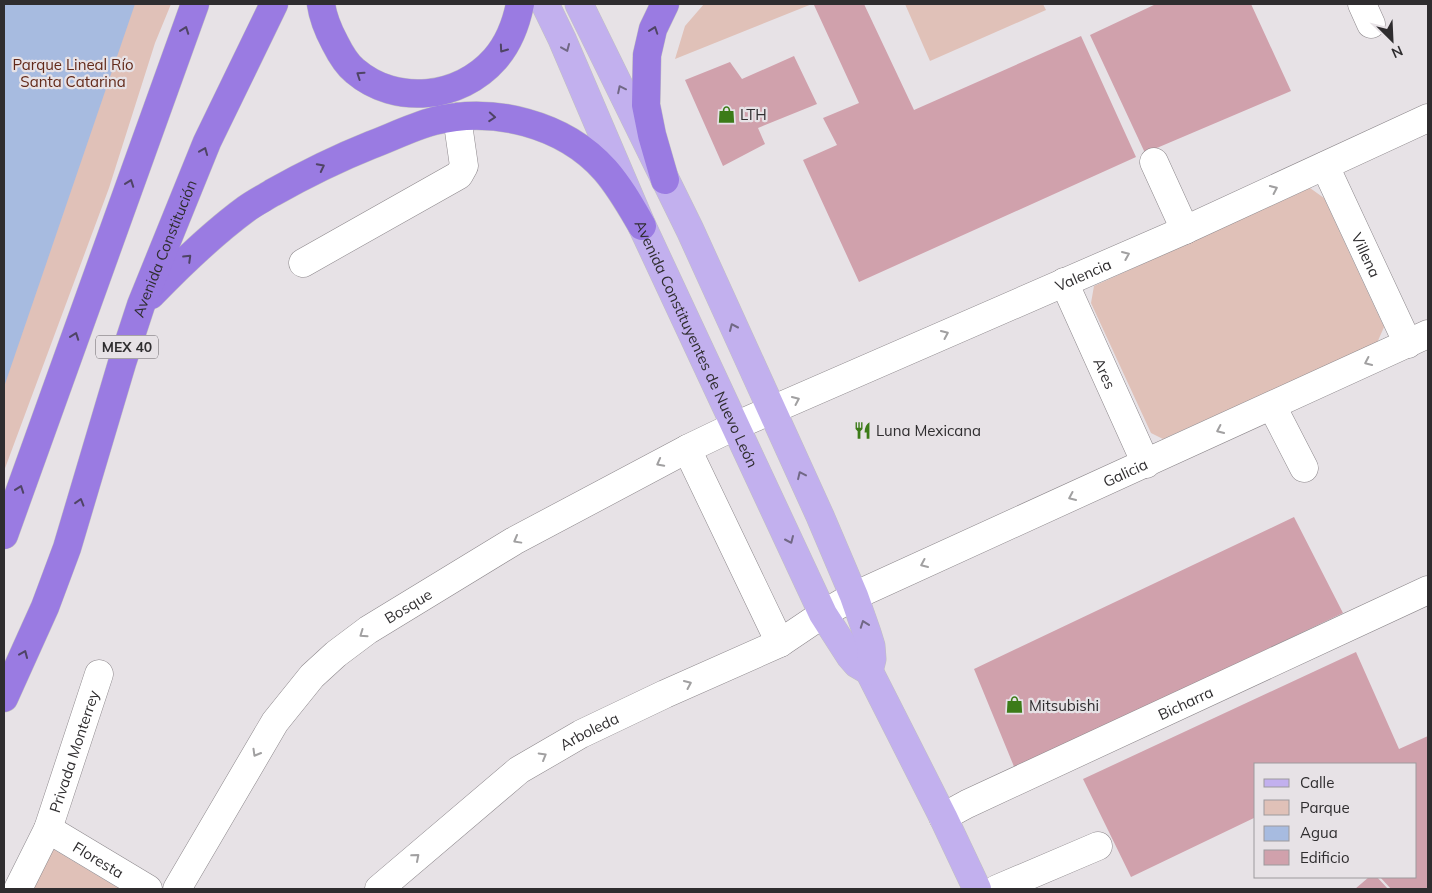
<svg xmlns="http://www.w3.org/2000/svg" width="1432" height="893" viewBox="0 0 1432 893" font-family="Mulish,sans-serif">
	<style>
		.green { fill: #e0c1b8 }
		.water { fill: #a7bbe0 }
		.building { fill: #d0a1ac }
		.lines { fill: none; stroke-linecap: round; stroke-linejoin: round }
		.minor-casing { stroke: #8c878b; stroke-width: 29 }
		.major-casing { stroke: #c1c0c1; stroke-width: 29 }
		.highway-casing { stroke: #c1c0c1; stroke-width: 29 }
		.minor { stroke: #fff; stroke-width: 28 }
		.major { stroke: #c2b0ee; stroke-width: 28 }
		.highway { stroke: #9a7be2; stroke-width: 28 }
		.oneway { stroke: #4f4465 }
		.oneway2 { stroke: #716885 }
		.oneway3 { stroke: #a1a0a1 }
		.labels { text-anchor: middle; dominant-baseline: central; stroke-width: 4.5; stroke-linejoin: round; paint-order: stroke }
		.shield { fill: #e7e2e6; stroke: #666366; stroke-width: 1 }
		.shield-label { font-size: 14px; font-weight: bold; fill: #2f2d2f }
		.park-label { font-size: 15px; fill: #622919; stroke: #e7e2e6 }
		.poi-label { font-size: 15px; fill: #2f2d2f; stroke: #e7e2e6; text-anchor: start }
		.street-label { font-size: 15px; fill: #2f2d2f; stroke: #e7e2e6 }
	</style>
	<rect width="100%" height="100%" fill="#e7e2e6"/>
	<path class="green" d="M4,4H171L155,43L109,188L4,471Z
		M704,4H812L675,59L685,26Z
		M905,4H1043L1046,10L930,61Z
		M1310,188L1324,198L1384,327L1377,343L1163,439L1151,433L1091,303L1094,286Z
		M53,849L120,889H32Z"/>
	<path class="water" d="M4,4H135L4,387Z"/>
	<path class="building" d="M816,4H864L914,110L1081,36L1136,157L859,282L803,160L837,145L823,118L859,103L814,5Z
		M1156,4H1251L1291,91L1145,153L1090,35Z
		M794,56L817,104L758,128L765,144L723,166L685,80L730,62L742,79Z
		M1294,517L1343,613L1015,769L974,669Z
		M1356,652L1399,749L1428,736V889H1391L1380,877H1416V764H1256V817L1131,877L1083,779Z
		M1369,877H1377L1388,889H1355Z"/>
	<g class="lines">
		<defs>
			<g id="minor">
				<path d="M1362,4L1371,24"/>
				<path d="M1154,162L1185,230"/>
				<path id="s1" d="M1325,166L1408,344"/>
				<path d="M303,263L459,175L464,166L457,117"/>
				<path id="s2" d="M1064,282L1146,464"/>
				<path d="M1272,406L1304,468"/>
				<path d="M687,449L780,643"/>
				<path id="s3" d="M943,817L967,804L1428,590"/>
				<path id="s4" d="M48,829L148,889"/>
				<path id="s5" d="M18,889L48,829L99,674"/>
				<path id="s6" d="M177,889L275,722L312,676L336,654L368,630L514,541L687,449L735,426L1185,230L1428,118"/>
				<path id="s7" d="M379,889L519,770L581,734L665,694L780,643L823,614L854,596L1428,334"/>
				<path d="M997,889L1098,846"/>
			</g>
			<g id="major">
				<path id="s8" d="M545,4L562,39L642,226L823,614L850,656L857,664L869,671L943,817L977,889"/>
				<path d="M579,4L690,230L820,516L854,596L867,633L871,646L872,659L869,671"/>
			</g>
			<g id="highway">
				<path d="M321,4C323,18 328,30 335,43C340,53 346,64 355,71C396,106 460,99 495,59C509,43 516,24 520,4"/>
				<path d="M665,180L652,135L646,105L647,55L653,29L665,4"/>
				<path d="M151,295C181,264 212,234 246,209C254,203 264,198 272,193C304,175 336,159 371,145C392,137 412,127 434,121C493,106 564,124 605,170C620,187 631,207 642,226"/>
				<path d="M4,535L195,4"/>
				<path id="s9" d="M4,698L45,607L67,548L122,363L141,305L207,142L274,4"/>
			</g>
		</defs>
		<use href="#minor" class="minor-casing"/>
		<use href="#major" class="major-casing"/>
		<use href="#highway" class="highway-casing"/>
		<use href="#minor" class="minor"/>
		<use href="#major" class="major"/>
		<use href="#highway" class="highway"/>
	</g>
	<defs><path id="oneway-chevron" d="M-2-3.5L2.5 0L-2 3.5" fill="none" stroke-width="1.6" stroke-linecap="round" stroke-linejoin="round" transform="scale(1.25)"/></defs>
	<g class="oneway">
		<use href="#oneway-chevron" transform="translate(185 30) rotate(-70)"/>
		<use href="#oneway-chevron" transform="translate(654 30) rotate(-71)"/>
		<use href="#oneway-chevron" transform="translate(503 49) rotate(125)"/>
		<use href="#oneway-chevron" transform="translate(360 75) rotate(-146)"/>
		<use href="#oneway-chevron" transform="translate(492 117) rotate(4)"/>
		<use href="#oneway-chevron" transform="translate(204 151) rotate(-68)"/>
		<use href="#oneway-chevron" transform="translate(321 167) rotate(-27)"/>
		<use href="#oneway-chevron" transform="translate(130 183) rotate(-70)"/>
		<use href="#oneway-chevron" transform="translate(188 258) rotate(-44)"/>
		<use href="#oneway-chevron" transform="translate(75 336) rotate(-70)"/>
		<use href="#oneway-chevron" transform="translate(20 489) rotate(-70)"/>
		<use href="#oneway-chevron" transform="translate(80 502) rotate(-73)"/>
		<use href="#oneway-chevron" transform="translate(24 654) rotate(-67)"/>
	</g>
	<g class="oneway2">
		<use href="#oneway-chevron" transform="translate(566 48) rotate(67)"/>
		<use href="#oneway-chevron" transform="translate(621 89) rotate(-116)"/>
		<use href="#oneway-chevron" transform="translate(733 327) rotate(-114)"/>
		<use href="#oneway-chevron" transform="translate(801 475) rotate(-115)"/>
		<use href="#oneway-chevron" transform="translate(790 540) rotate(66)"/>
		<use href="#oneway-chevron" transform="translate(864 624) rotate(-110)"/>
	</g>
	<g class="oneway3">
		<use href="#oneway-chevron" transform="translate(1274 189) rotate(-25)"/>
		<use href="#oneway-chevron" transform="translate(1126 255) rotate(-23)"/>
		<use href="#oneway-chevron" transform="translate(945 334) rotate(-24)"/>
		<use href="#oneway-chevron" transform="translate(1368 362) rotate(155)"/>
		<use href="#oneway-chevron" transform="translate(796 400) rotate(-24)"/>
		<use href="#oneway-chevron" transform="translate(1220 430) rotate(155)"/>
		<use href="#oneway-chevron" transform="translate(660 463) rotate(152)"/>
		<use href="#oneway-chevron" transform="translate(1072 497) rotate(156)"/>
		<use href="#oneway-chevron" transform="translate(517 540) rotate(151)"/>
		<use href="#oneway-chevron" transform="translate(924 564) rotate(156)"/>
		<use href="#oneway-chevron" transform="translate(363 634) rotate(145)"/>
		<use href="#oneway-chevron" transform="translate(688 684) rotate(-24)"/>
		<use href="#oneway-chevron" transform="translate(256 753) rotate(120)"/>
		<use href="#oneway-chevron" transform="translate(543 756) rotate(-30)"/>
		<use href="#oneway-chevron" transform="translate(416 857) rotate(-41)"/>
	</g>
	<defs>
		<symbol id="shop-bare" viewBox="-9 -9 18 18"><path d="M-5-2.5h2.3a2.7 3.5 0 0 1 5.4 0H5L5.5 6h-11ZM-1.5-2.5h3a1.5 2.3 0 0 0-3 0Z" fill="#3c7b18" stroke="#e7e2e6" stroke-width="2.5" paint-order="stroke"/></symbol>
		<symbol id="restaurant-bare" viewBox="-9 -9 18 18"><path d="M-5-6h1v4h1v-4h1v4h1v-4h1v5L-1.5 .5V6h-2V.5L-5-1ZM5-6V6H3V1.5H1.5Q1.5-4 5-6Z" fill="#3c7b18" stroke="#e7e2e6" stroke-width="2.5" paint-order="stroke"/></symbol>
	</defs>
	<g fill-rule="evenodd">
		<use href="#shop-bare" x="714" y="102" width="25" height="25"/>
		<use href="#restaurant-bare" x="850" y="418" width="25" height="25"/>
		<use href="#shop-bare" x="1002" y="692" width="25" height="25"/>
	</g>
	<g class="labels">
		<rect class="shield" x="96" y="335.5" width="62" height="23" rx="4"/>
		<g class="shield-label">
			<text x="127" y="347">MEX 40</text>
		</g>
		<g class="park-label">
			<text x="73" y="64">Parque Lineal Río<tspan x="73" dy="17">Santa Catarina</tspan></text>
		</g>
		<g class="poi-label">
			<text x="740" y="114">LTH</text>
			<text x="876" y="430">Luna Mexicana</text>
			<text x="1029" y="705">Mitsubishi</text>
		</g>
		<g class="street-label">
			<text stroke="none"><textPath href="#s9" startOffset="478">Avenida Constitución</textPath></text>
			<text stroke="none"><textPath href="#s1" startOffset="98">Villena</textPath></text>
			<text stroke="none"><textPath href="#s6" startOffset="1125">Valencia</textPath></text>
			<text stroke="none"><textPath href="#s8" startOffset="372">Avenida Constituyentes de Nuevo León</textPath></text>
			<text stroke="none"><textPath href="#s2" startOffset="100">Ares</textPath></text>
			<text stroke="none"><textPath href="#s7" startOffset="860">Galicia</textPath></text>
			<text stroke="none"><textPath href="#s6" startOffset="372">Bosque</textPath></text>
			<text stroke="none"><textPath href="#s3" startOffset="268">Bicharra</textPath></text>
			<text stroke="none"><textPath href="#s7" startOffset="264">Arboleda</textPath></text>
			<text stroke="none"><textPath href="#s5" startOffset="149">Privada Monterrey</textPath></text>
			<text stroke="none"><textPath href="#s4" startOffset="59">Floresta</textPath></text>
		</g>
	</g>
	<rect width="1432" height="893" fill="none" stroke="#2f2d2f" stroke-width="10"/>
	<rect x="1254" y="763" width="162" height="115" fill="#e7e2e6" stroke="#9d9a9d"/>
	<rect x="1264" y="779" width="25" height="8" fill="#c2b0ee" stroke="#9d9a9d"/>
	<text x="1300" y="788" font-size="15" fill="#2f2d2f">Calle</text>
	<rect x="1264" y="800" width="25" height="15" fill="#e0c1b8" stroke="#9d9a9d"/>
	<text x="1300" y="813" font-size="15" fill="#2f2d2f">Parque</text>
	<rect x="1264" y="826" width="25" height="15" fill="#a7bbe0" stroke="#9d9a9d"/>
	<text x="1300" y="838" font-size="15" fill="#2f2d2f">Agua</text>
	<rect x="1264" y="850" width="25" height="15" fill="#d0a1ac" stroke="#9d9a9d"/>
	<text x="1300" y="863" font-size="15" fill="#2f2d2f">Edificio</text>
	<g transform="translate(1392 40) rotate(156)" stroke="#e7e2e6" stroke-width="4" paint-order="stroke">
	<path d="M0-4L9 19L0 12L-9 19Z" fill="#2f2d2f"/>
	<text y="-8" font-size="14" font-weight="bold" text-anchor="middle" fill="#2f2d2f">N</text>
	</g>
</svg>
